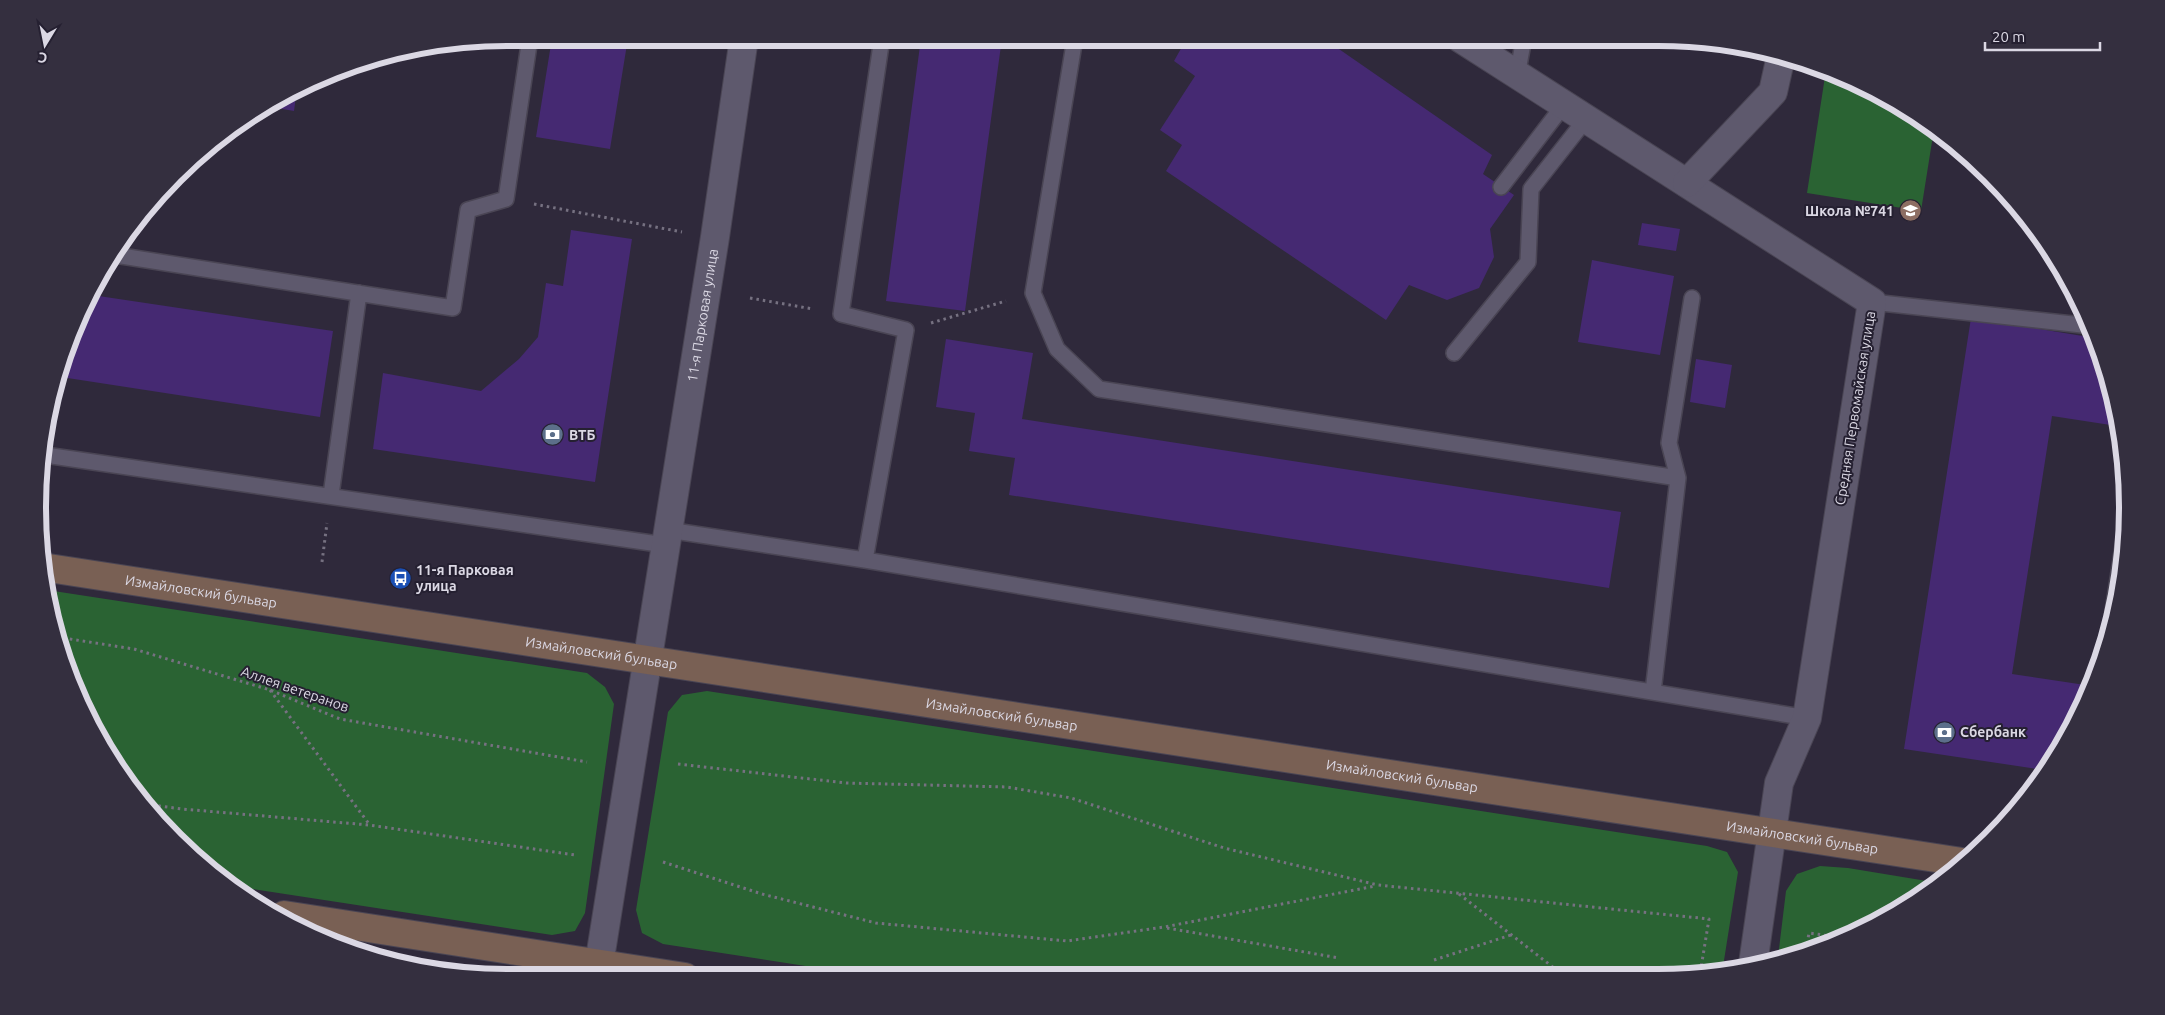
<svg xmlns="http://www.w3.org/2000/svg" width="2165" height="1015" viewBox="0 0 2165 1015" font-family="Ubuntu,sans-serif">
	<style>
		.green { fill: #2a6333 }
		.building { fill: #452972 }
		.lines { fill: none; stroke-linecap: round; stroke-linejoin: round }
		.lane-casing { stroke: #4a4554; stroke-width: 18 }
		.street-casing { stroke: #4a4554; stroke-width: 30 }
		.secondary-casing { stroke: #4a4554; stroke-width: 30 }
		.path { stroke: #767181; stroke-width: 3; stroke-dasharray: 2.5 4; stroke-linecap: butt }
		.lane { stroke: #5e596d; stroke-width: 15 }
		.street { stroke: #5e596d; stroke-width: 28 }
		.secondary { stroke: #796054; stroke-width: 28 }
		.labels { text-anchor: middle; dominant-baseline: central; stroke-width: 4; stroke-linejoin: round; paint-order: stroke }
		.poi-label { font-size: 14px; font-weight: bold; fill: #dbd8e4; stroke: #252031; text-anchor: start }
		.street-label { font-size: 14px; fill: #dbd8e4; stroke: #252031 }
		.rim { fill: none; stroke: #dbd8e4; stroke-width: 6 }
	</style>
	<rect width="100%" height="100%" fill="#2f293b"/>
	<path class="green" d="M1826,70L1837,73L1918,117L1934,129L1921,211L1807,193Z
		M47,590L587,673L605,687L614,704L585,913L575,931L552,935L239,887L198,861L100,742L63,659Z
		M707,691L1707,846L1727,852L1738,872L1722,973L870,976L663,944L642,933L636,910L668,712L682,695Z
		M1820,866L1848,868L1939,883L1838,942L1778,957L1786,891L1797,874Z"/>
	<path class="building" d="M552,38H628L610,149L536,137Z
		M921,38H1002L965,311L886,301Z
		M1187,38H1323L1492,155L1483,174L1514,195L1490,229L1494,257L1479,288L1447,300L1409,285L1386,320L1166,171L1182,145L1160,130L1195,76L1174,61Z
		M297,89L294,111L265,106L273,100Z
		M1642,223L1680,229L1676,251L1638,245Z
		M571,230L632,239L595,482L373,449L383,373L481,391L519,359L538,337L546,283L563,286Z
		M1592,260L1674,276L1660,355L1578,342Z
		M92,295L333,331L320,417L61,377Z
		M1971,318L2095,338L2118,415L2117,426L2052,416L2012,674L2092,686L2044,770L1904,749Z
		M946,339L1033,353L1022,419L1621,512L1609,588L1009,495L1015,458L969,451L975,413L936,407Z
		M1696,359L1732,365L1725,408L1690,402Z"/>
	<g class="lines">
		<defs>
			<path id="lane" d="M1075,38L1033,293L1057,349L1099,389L1678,478L1653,692
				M1517,76L1524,38
				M1501,187L1563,106
				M115,255L453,308L468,210L506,199L530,38
				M1872,302L2091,326
				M1454,353L1528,262L1531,189L1586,119
				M45,455L665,545
				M1678,478L1669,443L1692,298
				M331,495L359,293
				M668,530L865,560L1807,718
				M865,560L906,330L841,314L882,38
				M2111,624L2126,527"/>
			<g id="street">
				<path d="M1460,38L1872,302L1807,718L1779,783L1753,964"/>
				<path d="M1687,183L1773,92L1781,56"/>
				<path id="s1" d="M597,977L715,237L744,38"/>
			</g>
			<g id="secondary">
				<path id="s2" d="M42,567L1962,862"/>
				<path d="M284,915L685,977"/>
			</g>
		</defs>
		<use href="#lane" class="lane-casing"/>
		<use href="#street" class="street-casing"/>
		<use href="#secondary" class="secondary-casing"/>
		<path class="path" d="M534,204L682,232
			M750,298L813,309
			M931,323L1006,301
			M322,562L327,523
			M57,637L134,649L270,690L340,719L587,762
			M270,690L369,824
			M678,764L846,783L1007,787L1071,798L1224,848L1378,885L1709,919L1700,974
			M152,805L182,809L369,825L575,855
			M663,862L762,894L876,923L1067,941L1164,927L1375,886
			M1459,894L1554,968L1564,974
			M1167,928L1339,958
			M1806,950L1809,933L1844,938
			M1434,960L1511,935"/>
		<use href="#lane" class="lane"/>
		<use href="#street" class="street"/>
		<use href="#secondary" class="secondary"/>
	</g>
	<defs>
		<symbol id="school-disc" viewBox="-11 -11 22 22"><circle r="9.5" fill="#8d6e63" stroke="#252031"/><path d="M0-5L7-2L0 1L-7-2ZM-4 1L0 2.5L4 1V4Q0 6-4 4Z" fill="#fff"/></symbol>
		<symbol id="bank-disc" viewBox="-11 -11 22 22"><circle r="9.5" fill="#5c6f8a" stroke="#252031"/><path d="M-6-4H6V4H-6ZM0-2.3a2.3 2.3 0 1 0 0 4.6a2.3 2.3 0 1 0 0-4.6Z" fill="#fff"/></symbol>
		<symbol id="bus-disc" viewBox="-11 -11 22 22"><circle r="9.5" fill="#1a4fb4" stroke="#252031"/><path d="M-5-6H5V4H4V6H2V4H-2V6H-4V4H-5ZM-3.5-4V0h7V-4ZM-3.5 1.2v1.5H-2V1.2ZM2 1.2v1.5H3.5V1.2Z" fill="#fff"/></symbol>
	</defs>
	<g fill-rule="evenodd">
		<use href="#school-disc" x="1898" y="198" width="25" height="25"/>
		<use href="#bank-disc" x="540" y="422" width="25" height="25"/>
		<use href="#bus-disc" x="388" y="566" width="25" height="25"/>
		<use href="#bank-disc" x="1932" y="720" width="25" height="25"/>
	</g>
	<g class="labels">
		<g class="poi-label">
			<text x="1894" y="211" text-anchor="end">Школа №741</text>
			<text x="569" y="435">ВТБ</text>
			<text x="416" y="570">11-я Парковая<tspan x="416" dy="16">улица</tspan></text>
			<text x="1960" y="732">Сбербанк</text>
		</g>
		<g class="street-label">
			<text stroke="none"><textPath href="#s1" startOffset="670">11-я Парковая улица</textPath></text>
			<text transform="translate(1855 408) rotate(-81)">Средняя Первомайская улица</text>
			<text stroke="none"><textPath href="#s2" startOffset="161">Измайловский бульвар</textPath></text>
			<text stroke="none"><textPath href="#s2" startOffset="566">Измайловский бульвар</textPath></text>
			<text transform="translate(295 689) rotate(19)">Аллея ветеранов</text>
			<text stroke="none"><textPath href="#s2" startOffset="971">Измайловский бульвар</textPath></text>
			<text stroke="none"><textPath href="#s2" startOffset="1376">Измайловский бульвар</textPath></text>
			<text stroke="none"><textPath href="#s2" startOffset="1781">Измайловский бульвар</textPath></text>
		</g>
	</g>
	<path d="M0 0H2165V1015H0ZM507 46H1658A461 461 0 0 1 2119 507V508A461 461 0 0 1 1658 969H507A461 461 0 0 1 46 508V507A461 461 0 0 1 507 46Z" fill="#342f3f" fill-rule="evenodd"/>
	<path class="rim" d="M507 46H1658A461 461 0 0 1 2119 507V508A461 461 0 0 1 1658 969H507A461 461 0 0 1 46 508V507A461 461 0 0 1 507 46Z"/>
	<g transform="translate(45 45) rotate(190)" stroke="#252031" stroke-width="4" paint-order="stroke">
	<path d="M0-4L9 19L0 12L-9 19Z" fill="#dbd8e4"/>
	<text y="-8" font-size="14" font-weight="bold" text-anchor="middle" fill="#dbd8e4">С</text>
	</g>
	<path d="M1985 42v8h115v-8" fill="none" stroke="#dbd8e4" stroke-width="2.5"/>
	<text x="1992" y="42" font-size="15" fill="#dbd8e4" stroke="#252031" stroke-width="4" paint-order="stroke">20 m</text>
</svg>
